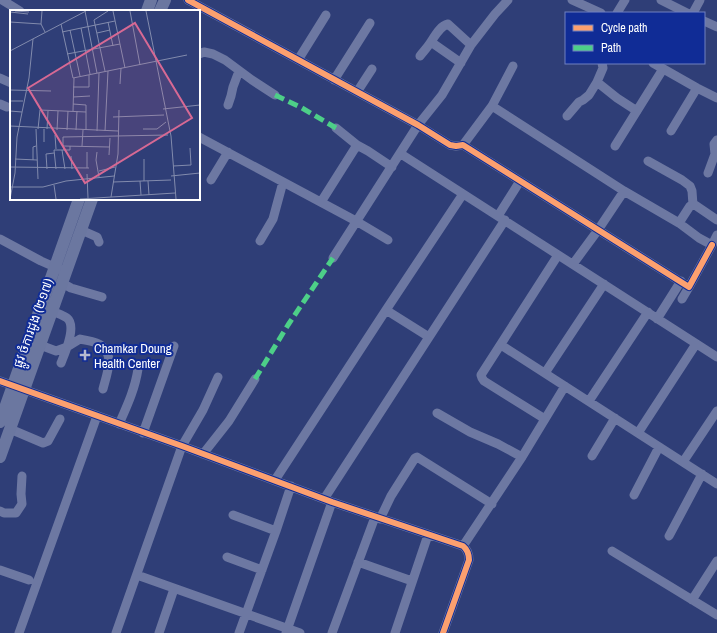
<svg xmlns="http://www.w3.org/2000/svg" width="717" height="633" viewBox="0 0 717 633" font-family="'Archivo Narrow','Noto Sans Khmer',sans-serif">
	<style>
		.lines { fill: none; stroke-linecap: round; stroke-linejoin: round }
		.minor { stroke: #6d78a2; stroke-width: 9 }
		.major { stroke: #6b77a0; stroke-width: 12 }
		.quiet { stroke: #4dcf88; stroke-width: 5; stroke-dasharray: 10 5; stroke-linecap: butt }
		.cycleway-casing { stroke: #102c96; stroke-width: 8 }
		.cycleway { stroke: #fca06f; stroke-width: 6 }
		.poi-dot { fill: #b6bbcf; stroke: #102c96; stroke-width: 1.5 }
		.labels { text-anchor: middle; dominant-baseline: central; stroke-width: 4; stroke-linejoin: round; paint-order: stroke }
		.street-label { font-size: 13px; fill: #fff; stroke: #102c96 }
		.poi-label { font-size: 13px; fill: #fff; stroke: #102c96; text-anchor: start }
		.inset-road { fill: none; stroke: #828bad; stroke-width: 1 }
		.view { fill: #d76994; fill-opacity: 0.15; stroke: #d76994; stroke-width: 2 }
		.inset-edge { fill: none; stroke: #fff; stroke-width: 2 }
	</style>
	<rect width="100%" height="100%" fill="#2f3e77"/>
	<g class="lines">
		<path class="minor" d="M2,0L20,11
			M188,0L418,125L450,145L456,146L463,145L689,287L712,245
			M572,0L601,13
			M661,0L687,13
			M617,13L625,0
			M693,13L700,0
			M704,21L717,27
			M431,42L461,63
			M199,54L204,52L213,54L225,60L252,80L275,95
			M420,56C423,52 426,49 428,46C434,38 439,26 448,24L471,45
			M298,60L326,15
			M653,63L697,88L717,98
			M0,78L11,83
			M334,80L370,23
			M597,82L617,98L637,111
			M357,92L372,69
			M0,104L7,107
			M228,105L231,96L233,87L239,71
			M492,106L624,191L679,223L699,238L712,245L717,235
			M567,116L579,102L583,100L589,95L597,82L603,68L602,63
			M336,128L357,145L368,151L392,167
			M671,131L697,88
			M199,137L356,221L388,240
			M463,145L492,106L513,66
			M615,146L663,69
			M401,154L717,357
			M648,161L682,180L690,186L692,191L693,205
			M708,173L715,154L714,144L717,140
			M211,180L228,152
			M321,202L357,145
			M498,216L520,181
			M679,223L690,206L693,205H695L717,220
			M81,230L97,237L99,242
			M0,239L41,261L66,272
			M260,241L273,219L283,182
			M333,258L418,125L442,95L471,45L495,14L508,0
			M573,264L598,230L624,191
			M62,283L71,288L102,297
			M682,299L689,287
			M386,310L429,337
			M52,311C56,313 63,315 67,318C77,326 65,353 61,363
			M657,319L681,281
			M40,345L56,351L67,347L80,339C87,341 96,341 102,346C115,356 106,376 103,389
			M501,345L717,484
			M545,373L604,284
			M0,381L182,446L332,502L463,546C468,550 469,554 469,560L443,633
			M589,401L648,312
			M437,413L470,432L498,444L522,457
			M545,419L484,381L482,378L481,375L558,255
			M119,424C127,406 135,389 138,369
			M10,429L43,443L48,441L60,419
			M143,433L174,346
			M638,433L696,344
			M203,454L229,421L255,379
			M592,456L615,418
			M683,462L717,411
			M275,480L386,310L463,194
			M634,495L659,447
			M324,499L505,220
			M0,511L4,513H16L22,504L21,494L22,476
			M233,515L276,531
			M380,519L391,496L415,458L417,457L492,504
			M669,536L702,474
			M463,546L522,457L565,386
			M612,551L717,615
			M227,557L262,570
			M358,562L412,581
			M0,570L29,580
			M137,575L300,633
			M692,600L717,561
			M19,633L97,416
			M116,633L182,446L203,410L218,377
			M159,633L174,589
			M239,633L276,531L291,486
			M286,633L332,502
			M332,633L375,517
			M395,633L428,535"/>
		<path class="major" d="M147,11L151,0
			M160,11L165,0
			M0,422L79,199
			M0,457L92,199"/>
		<path class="quiet" d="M275,95L302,108L336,128
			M255,379L288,325L333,258"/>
		<defs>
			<path id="cycleway" d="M188,0L418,125L450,145L456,146L463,145L689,287L712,245
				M0,381L182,446L332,502L463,546C468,550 469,554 469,560L443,633"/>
		</defs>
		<use href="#cycleway" class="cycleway-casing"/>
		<use href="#cycleway" class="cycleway"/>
	</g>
	<path class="poi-dot" d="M83 349h4v4h4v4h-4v4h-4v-4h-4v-4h4z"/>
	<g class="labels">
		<g class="street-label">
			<text transform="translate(33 323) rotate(-70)">ផ្លូវ ចំការដូង (២១៧)</text>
		</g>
		<g class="poi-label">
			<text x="94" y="348">Chamkar Doung<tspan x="94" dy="15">Health Center</tspan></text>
		</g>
	</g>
	<g transform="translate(10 10)">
		<rect width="190" height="190" fill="#2f3e77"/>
		<path class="inset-road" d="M5,1L19,2M75,1L87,63M103,1L115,58M120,1L130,55M136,1L161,126L166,189M0,2L18,4M0,12L31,14L35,22M98,12L103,36M31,14L32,1M51,14L63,68L177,45M71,18L80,64M60,20L70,66M52,22L105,11M87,23L100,20M0,41L76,1M57,44L110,34M95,61L84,10L98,1M110,74L111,58M63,77H79V65M0,80L41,81M63,87L80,86M0,91H13M63,94L76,95V120M153,99L190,95M0,101L12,102M63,101L64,68M103,107L154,105M0,116L108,121M26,119L28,169M28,119L30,100L76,102M34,119V132M37,119L38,101M133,119H147L156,112M47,120L48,101M57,120L58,101M66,120L67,101M87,121L89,63M95,121L98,61M45,125L46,139M53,136V127L158,125M72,136L73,120M52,140L55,159M54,140L53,136L99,137M87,142L86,150L89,167M99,145L100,128M61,146L62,159M5,149L27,150M23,150V137L26,136M163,156L181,155L180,138M0,157L79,158M77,158V142M37,159L36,144L44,143M46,159L44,140H60V136M89,161L105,157M77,164L78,188M161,166L190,163M130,171L131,185M134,171V149M138,171L139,185M103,172L161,170M44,175L46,189M0,177H33L56,171L104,166M101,187L108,144L109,100M0,189L5,163L7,127L19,68L23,29M70,189L165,183"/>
		<path class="view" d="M125,13L182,108L75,173L18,78Z"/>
		<rect width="190" height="190" class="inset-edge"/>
	</g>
	<rect x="565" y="12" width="140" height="52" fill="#102c96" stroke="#7080c0"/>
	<rect x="573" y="25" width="20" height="6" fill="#fca06f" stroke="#7080c0"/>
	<text x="601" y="32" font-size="12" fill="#ffffff">Cycle path</text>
	<rect x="573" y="45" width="20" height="6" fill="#4dcf88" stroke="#7080c0"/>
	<text x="601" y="52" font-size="12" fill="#ffffff">Path</text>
</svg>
